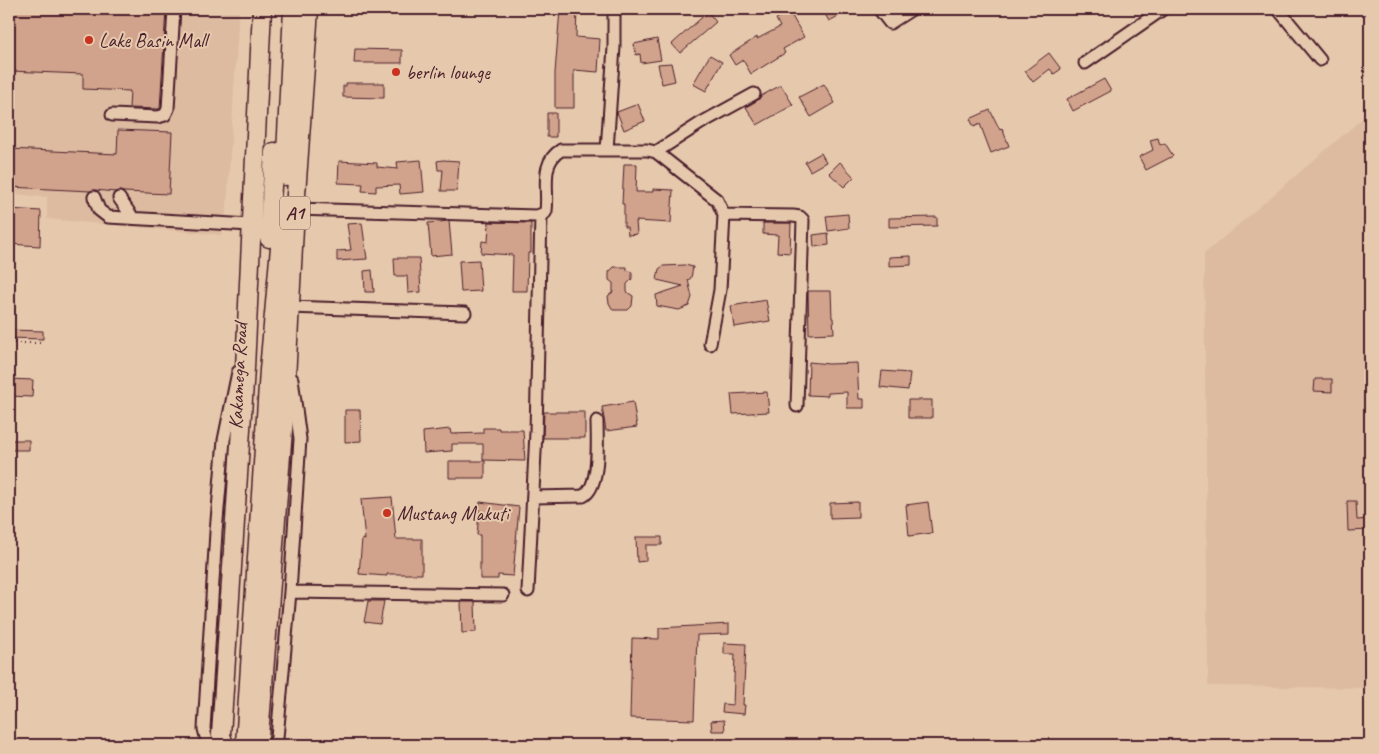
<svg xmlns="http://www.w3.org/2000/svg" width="1379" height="754" viewBox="0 0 1379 754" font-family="Caveat,sans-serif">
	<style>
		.built { fill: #ddbba1 }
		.building { fill: #d2a38c; stroke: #4a1f2b }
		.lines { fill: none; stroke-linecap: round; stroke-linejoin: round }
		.minor-casing { stroke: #4a1f2b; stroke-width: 15 }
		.highway-casing { stroke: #4a1f2b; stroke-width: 21 }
		.path { stroke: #4a1f2b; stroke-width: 2; stroke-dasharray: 1 4; stroke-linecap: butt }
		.minor { stroke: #e6c9ad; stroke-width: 11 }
		.highway { stroke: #e6c9ad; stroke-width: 18 }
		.poi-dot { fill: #c8321e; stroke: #e6c9ad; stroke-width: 2 }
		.labels { text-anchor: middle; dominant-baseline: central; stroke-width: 4; stroke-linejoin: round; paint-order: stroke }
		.shield { fill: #e6c9ad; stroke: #795252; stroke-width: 1 }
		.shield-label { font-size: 19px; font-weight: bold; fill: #4a1f2b }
		.poi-label { font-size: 20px; fill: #4a1f2b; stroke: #e6c9ad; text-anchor: start }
		.street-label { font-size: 20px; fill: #4a1f2b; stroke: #e6c9ad }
	</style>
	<rect width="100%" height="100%" fill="#e6c9ad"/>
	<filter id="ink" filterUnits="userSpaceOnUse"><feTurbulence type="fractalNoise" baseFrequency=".02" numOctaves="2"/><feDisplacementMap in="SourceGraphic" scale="10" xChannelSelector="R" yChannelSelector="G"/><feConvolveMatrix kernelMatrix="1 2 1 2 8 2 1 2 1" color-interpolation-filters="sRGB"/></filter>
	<g filter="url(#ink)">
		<path class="built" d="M9,9H239L227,207L222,235L47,219V197L9,194Z
			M1370,112V688L1208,686L1204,254Z"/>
		<path class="building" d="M9,9H166L160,109L129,108L130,91L83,89V74L9,71Z
			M560,9H577L576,37L600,39L598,72L574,70V108H555V73Z
			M822,9H852L829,21Z
			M789,11L804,37L783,49L785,53L751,74L743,60L735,65L729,55L757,37V39L780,27L776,19Z
			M708,12L716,22L680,53L672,44Z
			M657,39L661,60L641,63L640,54L636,55L634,44Z
			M355,49L402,50V63H354Z
			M1049,53L1061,69L1054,74L1050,69L1033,82L1025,71Z
			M710,55L722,62L706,91L693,84Z
			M671,63L675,81L662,84L658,64Z
			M1104,79L1111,91L1073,111L1067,99Z
			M346,83H384V98L343,97V86H346Z
			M824,84L835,103L811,117L799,97Z
			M781,85L793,105L757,125L746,107L758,100L761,96Z
			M638,104L645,121L624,130L617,112Z
			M990,110L1000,130L1002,128L1009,146L991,153L980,124L974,127L970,119Z
			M547,113H556V137H547Z
			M118,130L172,132L169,194L124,192L119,191L115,192L95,190L90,191L9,187V149L117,154Z
			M1158,138L1160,145L1165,143L1173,156L1146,170L1139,157L1153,150L1150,140Z
			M821,153L826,162L810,171L805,162Z
			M421,160L424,192L400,194L399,185L376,186V192L362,191L363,184L338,183L339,161L377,163V167L398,169L397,162Z
			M443,160L459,161L457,191H441L443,170H438L437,161Z
			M840,162L854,177L844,187L829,173Z
			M624,164H637L636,192H653V189L673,190L671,223L636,221L637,234L628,235L627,227H624V204H622Z
			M9,209L41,211L40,246L9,244Z
			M848,214L849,228L828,231L826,216Z
			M937,217V226L889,227V218Z
			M449,221L452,254L431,256L428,223Z
			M489,222L531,223V253H528L527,291H512L513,255L481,253L482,241L488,242Z
			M362,223L367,259L337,261V251L351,250L347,224Z
			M763,223H791L790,253L777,252L778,235L763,234Z
			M828,233L829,245L814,247L813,235Z
			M911,256V265L889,266V257Z
			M394,258H419L421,292L408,293L407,276H395Z
			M479,260L481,291L461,292L459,261Z
			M685,265L693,267L691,278L688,280L692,297L689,306L679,310L657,306L656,295L683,286L657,280L659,269L663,266Z
			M614,267H627V270L632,272V279L627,284V292L633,296L632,306L628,310H613L609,303L608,296L613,292V283L609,280V272Z
			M372,270L374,292H365L364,271Z
			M808,291H831L832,318H833L834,333L809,334Z
			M766,300L770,321L734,327L731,306Z
			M9,330L43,331V339L9,338Z
			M809,362L829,364L857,363L859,399H864V408H847V392L828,393V396L808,395Z
			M882,371L910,373L908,390L880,387Z
			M9,379L33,380L32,397L9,396Z
			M1315,379H1332V392L1314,391Z
			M767,392L769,412L733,414L731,394Z
			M908,400H932V418H908Z
			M633,402L637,427L606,431L602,407Z
			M345,410H360L361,441L345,442Z
			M544,412H585V438H543Z
			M483,428H499V430H523L525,461L483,460V444H452V451L424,453L423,432L450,429L451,434L483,433Z
			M9,440H29V450H9Z
			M449,461H485V478H449Z
			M392,497L396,539H422V574H387V576L359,574L362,539L365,540L361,499Z
			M1347,501H1356L1357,520L1370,519V530L1348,531Z
			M480,502L519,507L513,576L498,575V579H480V535H477Z
			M858,502V517L830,518V503Z
			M928,502L932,533L909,536L906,505Z
			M636,537H662V545H646V561L637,562Z
			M368,601H384L380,624L364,622Z
			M461,602H475L476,632L462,633Z
			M729,624V634L697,635L694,720L630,718L632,638L659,639V628Z
			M724,643L746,644L743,705H745L744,714L722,712L723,704L733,705L735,654H724Z
			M724,720L725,731H712L711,721Z"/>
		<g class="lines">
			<defs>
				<path id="minor" d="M879,9L890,23L912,9
					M1278,9L1320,60
					M1085,63L1163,9
					M112,115L158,117L165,115L168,109L174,9
					M607,150L614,47V9
					M656,152L701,123L754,94
					M94,197L99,210L108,217L251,225
					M119,198L133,218
					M295,209L537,216L545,213L546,211C549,190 539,163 561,150H647L656,152L717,200L724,215L720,290L710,344
					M724,215L793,216L800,217L803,220L797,406
					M289,307L465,313
					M533,497L583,496C601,487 597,439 597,421
					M528,591L536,432L541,215
					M290,592L503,595
					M208,745L204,729L216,532L224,440L238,372
					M274,745L277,738L290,592L300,439L292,379"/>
				<path id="highway" d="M285,176L293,9
					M269,238L274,152
					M224,745L221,735L245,368L262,9
					M245,745L269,370L283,214
					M256,745L259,736L284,417L295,209L309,9"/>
			</defs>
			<use href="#minor" class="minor-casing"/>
			<use href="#highway" class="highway-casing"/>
			<path class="path" d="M9,343H43"/>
			<use href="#minor" class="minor"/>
			<use href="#highway" class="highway"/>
		</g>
	</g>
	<g class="poi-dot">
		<circle cx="89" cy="40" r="5"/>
		<circle cx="396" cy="72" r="5"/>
		<circle cx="387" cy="513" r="5"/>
	</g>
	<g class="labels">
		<rect class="shield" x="280" y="196.5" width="30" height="33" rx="4"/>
		<g class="shield-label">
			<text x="295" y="213">A1</text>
		</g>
		<g class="poi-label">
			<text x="99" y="40">Lake Basin Mall</text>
			<text x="406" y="72">berlin lounge</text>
			<text x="397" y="513">Mustang Makuti</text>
		</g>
		<g class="street-label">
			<text transform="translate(238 376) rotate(-87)">Kakamega Road</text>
		</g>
	</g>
	<rect width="1379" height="754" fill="none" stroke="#e6c9ad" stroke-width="30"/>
	<rect x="15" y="15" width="1349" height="724" fill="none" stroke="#4a1f2b" stroke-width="2" filter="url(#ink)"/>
</svg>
